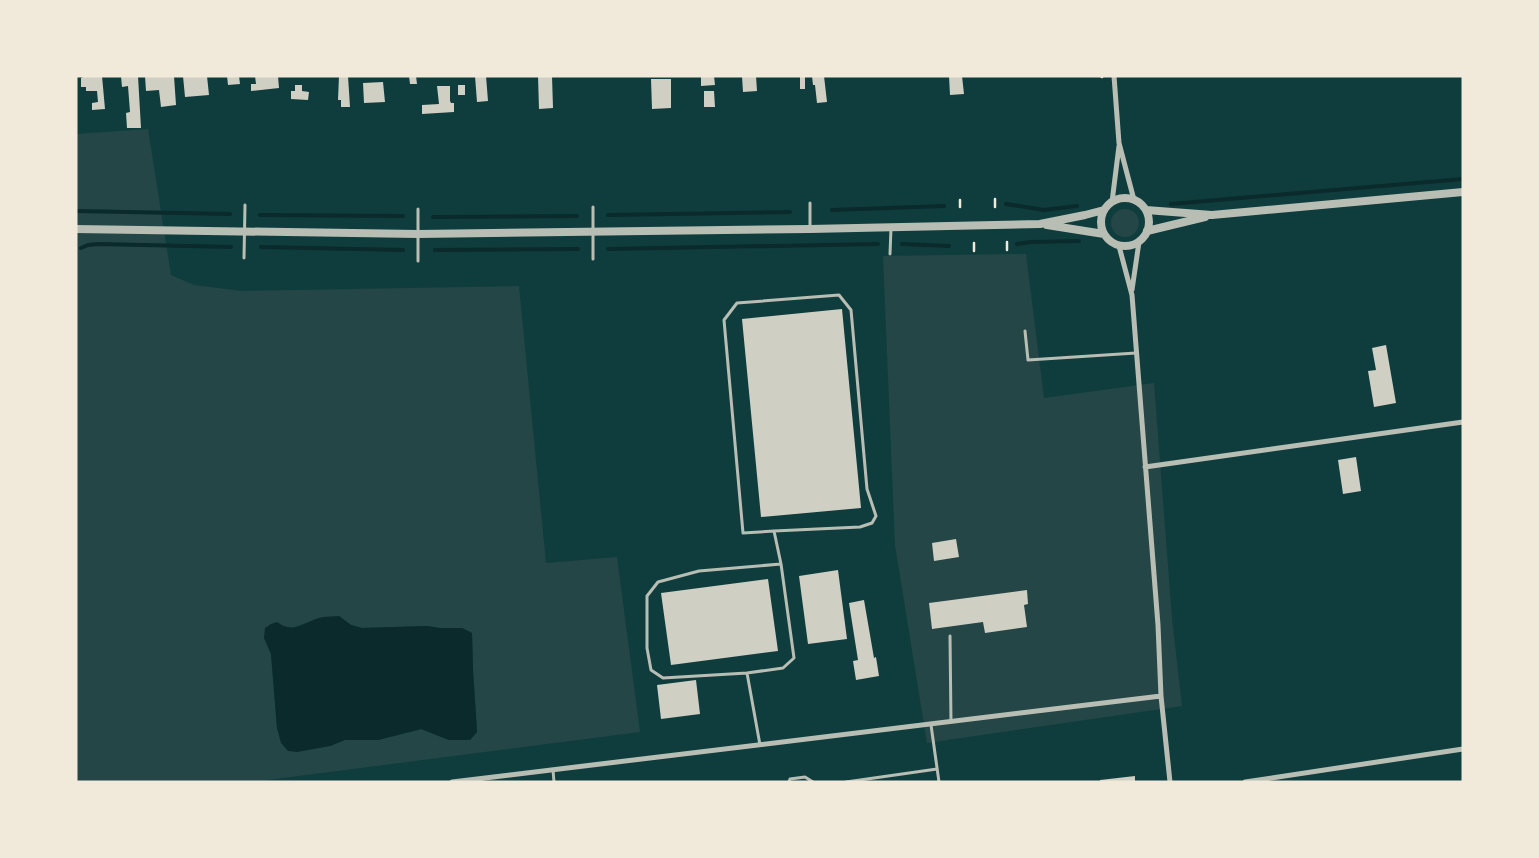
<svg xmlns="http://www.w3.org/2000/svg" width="1539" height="858" viewBox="0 0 1539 858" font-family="'DM Sans',sans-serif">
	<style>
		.green { fill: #244646; fill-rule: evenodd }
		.water { fill: #0a2a2b }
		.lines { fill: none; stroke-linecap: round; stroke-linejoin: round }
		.stream { stroke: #0a2a2b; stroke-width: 4 }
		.building { fill: #cfcfc3 }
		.path { stroke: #f1e9da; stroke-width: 2.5 }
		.service { stroke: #b8beb3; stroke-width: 3 }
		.minor { stroke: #b8beb3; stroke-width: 5 }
		.tertiary { stroke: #b8beb3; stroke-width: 8 }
	</style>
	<rect width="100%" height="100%" fill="#0f3d3e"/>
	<path class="green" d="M148,129L171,275L194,285L242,291L519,286L546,563L617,557L640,732L252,782H76V134ZM339,616L351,625L362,628L427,626L440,628H462L472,633L473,670L477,732L470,740H449L422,729L378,740H345L330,746L277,728L271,654L284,627L292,628L320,618Z
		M1111 223a14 14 0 1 1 28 0a14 14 0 1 1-28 0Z
		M1026,254L1044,398L1154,383L1172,618L1182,706L927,743L895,545L883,256Z"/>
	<path class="water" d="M339,616L351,625L362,628L427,626L440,628H462L472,633L473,670L477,732L470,740H449L421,729L378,740H345L330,746L297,752L288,751L281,743L277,728L271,654L264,638L265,628L271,624L277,622C293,634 303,623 319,618C325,616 333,617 339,616Z"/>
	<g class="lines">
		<path class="stream" d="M1006,204L1044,210L1077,206
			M1171,204L1463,179
			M832,210L944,206
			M76,211L230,214
			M260,215L403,216
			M608,215L790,212
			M433,217L577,216
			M902,244L949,246
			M1017,244L1031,242L1079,241
			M261,247L403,250
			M81,248L88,245L99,244L231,247
			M608,249L878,244
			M435,250L578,249"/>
	</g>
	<path class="building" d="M85,76H102L105,109L92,110V103L98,102L97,91H86V87H81V78Z
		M121,76H138L141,128H127L126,113L130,112L128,86L122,87Z
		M145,76H174L176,105L161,107L159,90L146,91Z
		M183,76H207L209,95L185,97Z
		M227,76H239L240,84L228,85Z
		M255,76H278L279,88L251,91V84H256Z
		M339,76H348L350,107H341V100H338Z
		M409,76H416L417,84H410Z
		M475,76H486L488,101L477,102Z
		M538,76H552L553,108L539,109Z
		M701,76H714L715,85L701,86Z
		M742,76H756L757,91L743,92Z
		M800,76H805V89H800Z
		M812,76H824L827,102L817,103L815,85H813Z
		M949,76H962L964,94L950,95Z
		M651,79H671V108L652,109Z
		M383,82L385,102L364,103L363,83Z
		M295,85H302V91L309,92L308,100L291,99V91H295Z
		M458,85H465V95H458Z
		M437,86H450V101L451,103H454V112L422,114V105L439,104Z
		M704,91H714L715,107H704Z
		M842,309L861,508L761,517L742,319Z
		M1386,345L1396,403L1374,407L1368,371L1376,370L1372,348Z
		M1356,457L1361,491L1343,494L1338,460Z
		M956,539L959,557L934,561L932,543Z
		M838,570L847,639L808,644L799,576Z
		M768,579L778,651L671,665L661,593Z
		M1027,590L1028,604L1024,605L1027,627L985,633L983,622L932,629L929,603Z
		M864,600L874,658L876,657L879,676L856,680L853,661L858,660L849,603Z
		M696,680L700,714L661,719L657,685Z
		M1135,776V782H1100V780Z"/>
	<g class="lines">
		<path class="path" d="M1101,76L1102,77
			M995,199V207
			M960,207V200
			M1007,242V250
			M974,243V251"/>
		<path class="service" d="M810,203V229
			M593,207V259
			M418,209V261
			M890,254L891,228
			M244,258L245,205
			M1025,331L1028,360L1136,353
			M950,636L951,722
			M747,673L783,668L794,658L781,564
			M931,725L939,782
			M760,745L747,673L663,678L651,670L647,648V596L658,582L699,571L781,564L774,531L743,533L724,320L737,303L839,295L851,310L867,489L876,516L872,523L860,527L774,531
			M553,770L554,782
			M789,782L790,779L805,777L813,782
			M846,782L937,769"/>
		<path class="minor" d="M1114,76L1119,143L1134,200
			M1112,202L1119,146
			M1119,246L1132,295L1158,625L1161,696L1170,782
			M1132,290L1139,242
			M1145,467L1463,422
			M452,782L1161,696
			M1245,782L1463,749"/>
		<path class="tertiary" d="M1101 222a24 24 0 1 1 48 0a24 24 0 1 1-48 0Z
			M1146,210L1212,215L1463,192
			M1047,225L1104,234
			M76,229L418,234L810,229L1040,224L1085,215L1104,210
			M1147,231L1205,217"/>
	</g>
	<rect width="1539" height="858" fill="none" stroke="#f1e9da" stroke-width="155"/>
</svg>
